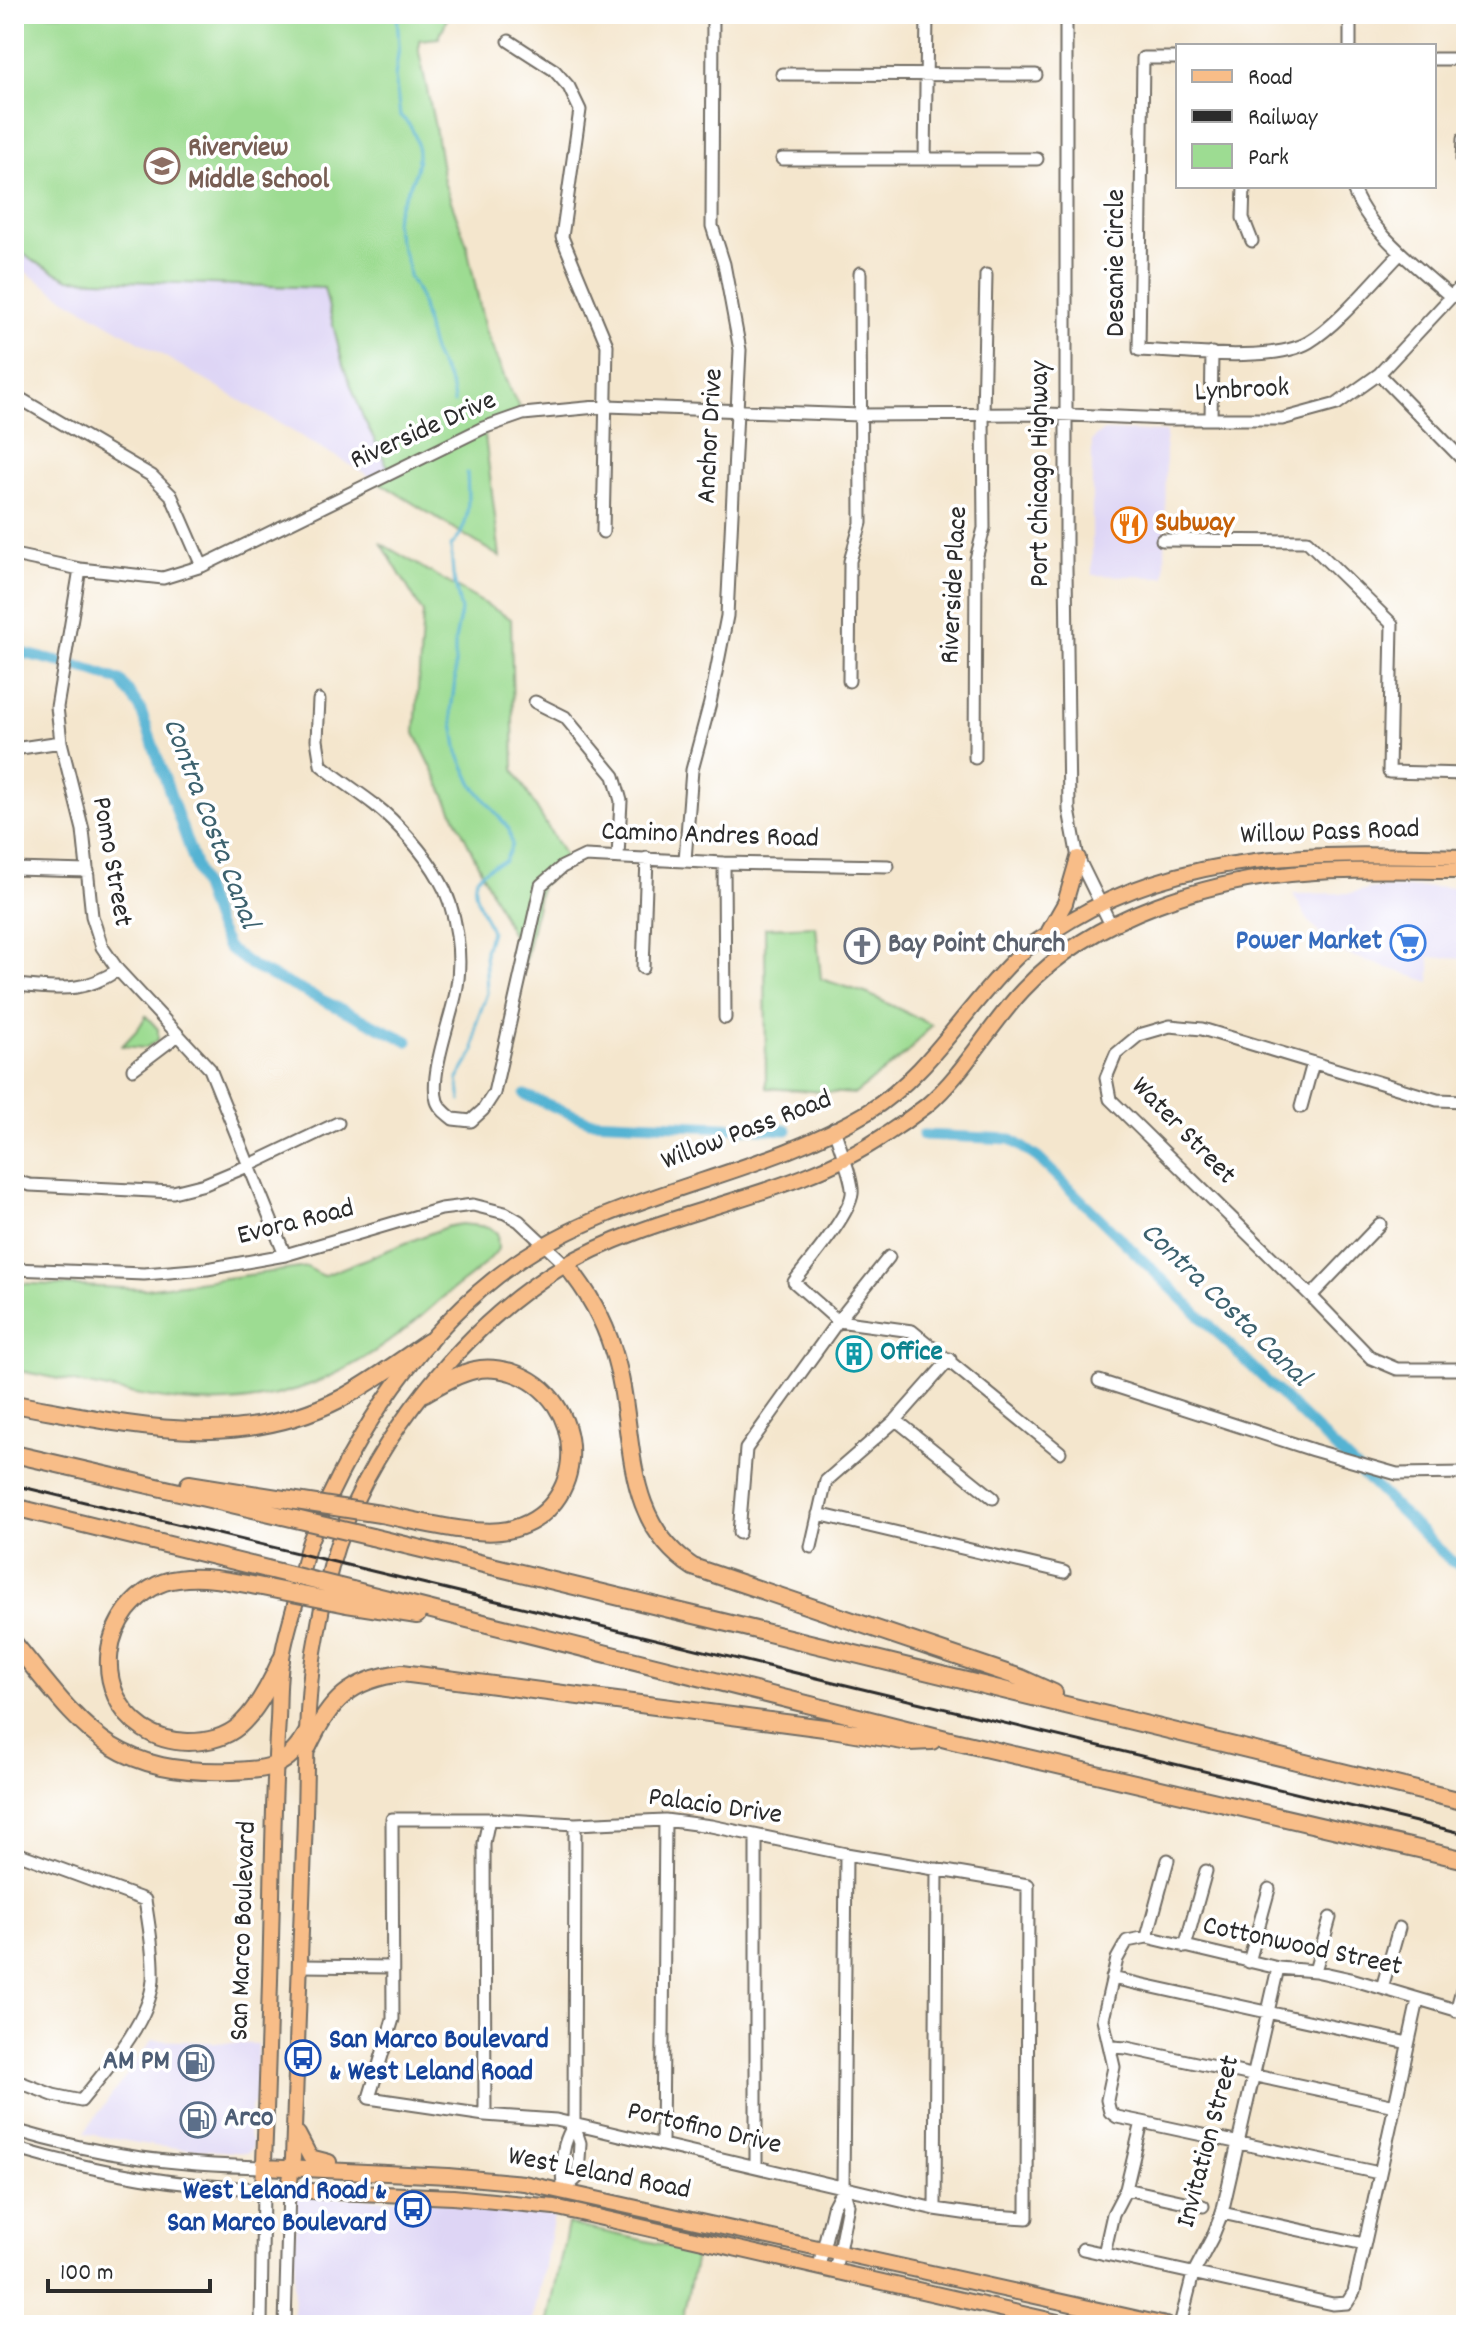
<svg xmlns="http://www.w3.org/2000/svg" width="1480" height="2339" viewBox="0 0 1480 2339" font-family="Dekko,sans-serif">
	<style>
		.built { fill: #ded5f5 }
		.green { fill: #9ddc92; stroke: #64845e; stroke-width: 2 }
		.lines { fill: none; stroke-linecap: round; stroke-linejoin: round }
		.stream { stroke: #55b3d3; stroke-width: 3 }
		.canal { stroke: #55b3d3; stroke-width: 11 }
		.minor-casing { stroke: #716c64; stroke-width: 15 }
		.major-casing { stroke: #716c64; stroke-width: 18 }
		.highway-casing { stroke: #716c64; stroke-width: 20 }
		.minor { stroke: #fff; stroke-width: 11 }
		.major { stroke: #f8bd88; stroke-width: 14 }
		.highway { stroke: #f8bd88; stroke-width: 16 }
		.rail { stroke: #2b2b2b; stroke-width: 3 }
		.highway-bridge-casing { stroke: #716c64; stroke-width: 20; stroke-linecap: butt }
		.highway-bridge { stroke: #f8bd88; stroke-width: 16 }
		.labels { text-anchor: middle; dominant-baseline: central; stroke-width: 7; stroke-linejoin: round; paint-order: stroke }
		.education-label { font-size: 28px; font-weight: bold; fill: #785e54; stroke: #fff; text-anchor: start }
		.street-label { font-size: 28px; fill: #2b2b2b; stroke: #fff }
		.food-label { font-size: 28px; font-weight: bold; fill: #c56008; stroke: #fff; text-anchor: start }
		.shop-label { font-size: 28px; font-weight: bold; fill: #366cbe; stroke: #fff; text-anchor: end }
		.worship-label { font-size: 28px; font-weight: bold; fill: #5b616d; stroke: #fff; text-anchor: start }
		.culture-label { font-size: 28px; font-weight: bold; fill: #0d838f; stroke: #fff; text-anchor: start }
		.transit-label { font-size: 28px; font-weight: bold; fill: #164399; stroke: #fff; text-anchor: start }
		.service-label { font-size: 28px; font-weight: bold; fill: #4e5e75; stroke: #fff; text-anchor: end }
		.water-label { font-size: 30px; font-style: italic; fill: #3c616e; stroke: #fff }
	</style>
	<rect width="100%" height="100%" fill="#fff"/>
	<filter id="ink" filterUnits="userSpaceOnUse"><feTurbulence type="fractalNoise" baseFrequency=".0125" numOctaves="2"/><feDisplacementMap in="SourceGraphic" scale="16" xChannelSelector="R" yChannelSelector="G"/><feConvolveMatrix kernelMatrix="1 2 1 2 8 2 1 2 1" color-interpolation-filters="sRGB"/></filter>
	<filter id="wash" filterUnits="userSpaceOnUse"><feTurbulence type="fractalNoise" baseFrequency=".006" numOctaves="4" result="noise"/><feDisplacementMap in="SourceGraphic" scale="32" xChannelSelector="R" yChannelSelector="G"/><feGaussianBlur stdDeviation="1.8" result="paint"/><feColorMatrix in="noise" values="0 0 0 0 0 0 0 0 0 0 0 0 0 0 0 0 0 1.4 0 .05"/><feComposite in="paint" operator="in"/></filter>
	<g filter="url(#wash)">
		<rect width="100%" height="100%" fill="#f4e6cd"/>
		<path class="built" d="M14,14L324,288L343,365L363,417L391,471L374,479L58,294L14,264Z
			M1104,431L1166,432L1165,577L1092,575V441L1096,436Z
			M1466,887V959L1430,957V982L1334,950L1308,920L1293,894L1351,893L1372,888Z
			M152,2040L257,2044V2078L255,2100L251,2107L249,2135L253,2146L250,2151L247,2153L154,2146L84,2133Z
			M296,2196L470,2202L554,2216L532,2325H293Z"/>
		<path class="green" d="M14,14H449L439,38L419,40V52L435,127L444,182L466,242L485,330L509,388L523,414L484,428L500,557L374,479L390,471L363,417L343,365L324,288L69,279L31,260L14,245Z
			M382,544L511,619L514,770L569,863L541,885L525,962L415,733L423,613Z
			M816,926L821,979L868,994L932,1025L908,1052L855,1094L766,1088L765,928Z
			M146,1016L158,1029V1040L145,1048L122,1046L138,1029Z
			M461,1224L489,1227L497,1233L498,1249C482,1271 454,1286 434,1305C361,1371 283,1411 181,1401C125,1395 70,1380 14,1370V1283L145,1289L307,1267L323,1276L446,1227Z
			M568,2224L697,2252L681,2325H547Z"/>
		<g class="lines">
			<path class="stream" d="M397,14L399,46L395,77L400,116C421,131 422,161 411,183C405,195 395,210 395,223C397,243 409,258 409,277C426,300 424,329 435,356C444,376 452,378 454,403
				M461,1101L458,1079L474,1052L476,1024L487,993L485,951L491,931C478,897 456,877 505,861L512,845L509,829L473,785L458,753L451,711L455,680V640L461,611L453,575L451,546C472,527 468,499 467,473"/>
			<path class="canal" d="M14,651L84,668L121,681L140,708L216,924L228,948L255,968L408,1041
				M525,1095L589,1121L787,1130
				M923,1135L1010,1139L1038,1158L1451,1561L1466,1568"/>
		</g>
	</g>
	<g filter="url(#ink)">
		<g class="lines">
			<defs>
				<path id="minor" d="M1066,14V568L1069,810L1078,858L1111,925
					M1350,14V46
					M509,41L554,70L569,87L580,110L562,237L607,345L603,532
					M1178,58H1143L1139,350C1182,352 1274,363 1309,342C1338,325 1376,278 1401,253
					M1434,59H1466
					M782,74L1036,75
					M1463,139L1462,160L1466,164
					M782,159H1037
					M925,159L927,14
					M1244,186L1243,218L1252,241
					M1352,186C1366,229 1417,267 1450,296
					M1379,374L1466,463
					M14,395L152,476L171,495L202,566
					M1211,419L1212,353
					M1162,540L1307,541L1392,624L1389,772L1466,774
					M14,555L80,569L163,578L202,566L483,428L523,414L607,406L860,415L1047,414L1167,419H1282L1337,404L1379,374L1466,281
					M80,569L57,707L61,742L83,830L92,916L102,947L118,970L210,1069L285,1255
					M849,681L850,561L861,523L860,273
					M319,700L317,740L321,765C338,779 357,791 375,805C396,821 426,855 439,879C457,909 463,958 456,992C451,1019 429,1075 437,1101C439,1108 447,1114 453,1119L471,1121L483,1110L494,1093L541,885L562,867L585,856L724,863L888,866
					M535,702L565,717L614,776L621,801L618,856
					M14,749L61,742
					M975,758L976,559L984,528L983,415L986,275
					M685,860L692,770L710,703L727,616L740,350L724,264L712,226L713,14
					M724,863L725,1018
					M14,869L88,871
					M643,968L647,858
					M14,985C58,988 79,995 118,970
					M133,1069L178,1035
					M1466,1101L1437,1100L1202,1029L1170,1026L1139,1035L1116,1054L1106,1078L1110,1099L1311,1296L1371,1358L1397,1369H1466
					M1301,1107L1313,1063
					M834,1128C838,1144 854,1180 852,1194C849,1216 808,1263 794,1282L838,1321L912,1331L1060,1452
					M14,1181L30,1185L173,1192L205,1184L250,1165L338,1123
					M14,1269L144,1274L207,1269L285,1255L441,1209L473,1205L505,1213L519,1221L566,1265
					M1311,1296L1380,1224
					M1099,1381L1313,1450L1397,1474L1466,1473
					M896,1420L993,1498
					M818,1514L1064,1572
					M739,1533L746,1449L838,1321L889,1257
					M811,1547L826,1481L896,1420L950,1359
					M392,1819H489L575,1824L665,1820L711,1826L846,1854L1028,1885L1027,2218L977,2215L935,2209L556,2120L485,2115L369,2098L393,2019Z
					M756,1836V2166
					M14,1852L145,1900C149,1926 154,1954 153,1980C150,2021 106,2070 81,2101L53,2095L14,2080
					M1147,1937L1168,1860
					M1185,1947L1206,1871
					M1249,1962L1269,1889
					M300,1966L392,1967
					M1315,1971L1330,1918
					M1112,1978L1408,2043
					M1382,1988L1399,1928
					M1456,2011L1466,1975
					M1112,2047L1127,2048L1395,2106
					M485,2115L484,1843L489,1819
					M1142,2122L1379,2173
					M14,2130C102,2156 172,2165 264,2167
					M662,2144L665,1820
					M14,2148C96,2172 177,2187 263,2189L261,2325
					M1126,2189L1203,2206
					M564,2190L578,2177L580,2143L574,2125L575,1824
					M564,2190C560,2167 561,2144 574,2125
					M935,2209L937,1869
					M1222,2213L1364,2244
					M1083,2249L1333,2304L1347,2303L1354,2292L1418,2000
					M1104,2254L1113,2214L1126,2189L1142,2122L1117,2117L1110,2112L1107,2100L1114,2067L1103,2019L1117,1959L1127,1941L1147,1937L1278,1968L1315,1971L1351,1979L1466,2013
					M819,2267L833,2207L843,2188
					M835,2271L848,2205L843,2188L846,1854
					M285,2325L289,2189
					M1180,2325L1193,2274L1212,2238L1222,2213L1278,1968"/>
				<path id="major" d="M1049,931L1065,903L1078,858
					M298,2134L310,2157L329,2162
					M264,2167L448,2176L524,2183L1166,2325
					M289,2189L293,2158C297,2054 300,1950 304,1846C307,1779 304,1699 317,1635C322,1606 328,1574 337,1546C374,1440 464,1326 560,1268C661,1207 787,1202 885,1135C899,1126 913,1116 926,1106C964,1074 989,1026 1023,990C1094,914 1213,878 1315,872C1365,869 1416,871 1466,871
					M1071,2325L554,2207L453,2197L263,2189C267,2092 270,1994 272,1897C273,1838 274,1779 278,1720C279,1700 278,1678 282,1658C285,1637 292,1617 297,1597C301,1577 304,1555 312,1536C354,1433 422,1329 514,1264C621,1189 757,1179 868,1112C931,1073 967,1004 1019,955C1034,941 1054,931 1071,920C1193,847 1329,854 1466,857
					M1076,2325L1105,2322L1118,2325"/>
				<path id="highway" d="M566,1265C587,1290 603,1318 613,1350C638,1427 617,1517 693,1567L1021,1678L1054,1693
					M14,1404C127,1424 233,1454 342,1398C372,1382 400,1361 428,1342
					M14,1454L283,1516
					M189,1484L290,1500
					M14,1507L267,1569
					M380,1514C414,1520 475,1537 508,1530C591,1512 590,1397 511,1372C500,1369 486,1367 475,1370C457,1374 441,1384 425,1393
					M372,1537L1466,1802
					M262,1587C235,1582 206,1575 178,1579C158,1581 140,1594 127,1610C86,1664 118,1741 188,1742C206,1742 225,1738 239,1726C258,1709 271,1683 281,1660
					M352,1590L954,1741L1466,1860
					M347,1604L417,1615
					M14,1643C84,1729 110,1775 232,1771C269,1770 288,1767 307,1733
					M308,1747C329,1701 351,1679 402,1673L832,1729L909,1742L932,1741"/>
			</defs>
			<use href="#minor" class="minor-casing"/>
			<use href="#major" class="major-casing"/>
			<use href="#highway" class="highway-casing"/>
			<use href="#minor" class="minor"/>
			<use href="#major" class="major"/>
			<use href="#highway" class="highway"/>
			<path class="rail" d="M14,1485L1466,1834"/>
			<defs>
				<path id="highway-bridge" d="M290,1500L380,1514
					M283,1516L372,1537
					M267,1569L352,1590
					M262,1587L347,1604"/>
			</defs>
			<use href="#highway-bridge" class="highway-bridge-casing"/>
			<use href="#highway-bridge" class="highway-bridge"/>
		</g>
	</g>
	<defs>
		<symbol id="school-ring" viewBox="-11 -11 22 22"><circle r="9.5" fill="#fff" stroke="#8d6e63" stroke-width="1.5"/><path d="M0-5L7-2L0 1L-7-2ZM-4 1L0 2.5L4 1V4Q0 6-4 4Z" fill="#8d6e63"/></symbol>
		<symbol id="restaurant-ring" viewBox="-11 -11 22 22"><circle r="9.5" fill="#fff" stroke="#e8710a" stroke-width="1.5"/><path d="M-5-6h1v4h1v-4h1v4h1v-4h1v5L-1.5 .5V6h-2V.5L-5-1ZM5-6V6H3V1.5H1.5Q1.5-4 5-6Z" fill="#e8710a"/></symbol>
		<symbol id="supermarket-ring" viewBox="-11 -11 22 22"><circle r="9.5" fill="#fff" stroke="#3f7fe0" stroke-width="1.5"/><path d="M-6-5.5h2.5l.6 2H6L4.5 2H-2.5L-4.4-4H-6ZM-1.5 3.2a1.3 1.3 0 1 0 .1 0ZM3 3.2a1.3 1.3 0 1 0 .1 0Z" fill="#3f7fe0"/></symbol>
		<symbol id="church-ring" viewBox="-11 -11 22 22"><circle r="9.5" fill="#fff" stroke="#6b7280" stroke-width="1.5"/><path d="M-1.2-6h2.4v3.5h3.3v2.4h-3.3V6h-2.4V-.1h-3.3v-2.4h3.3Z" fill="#6b7280"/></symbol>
		<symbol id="building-ring" viewBox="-11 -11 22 22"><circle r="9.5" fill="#fff" stroke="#0f9aa8" stroke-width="1.5"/><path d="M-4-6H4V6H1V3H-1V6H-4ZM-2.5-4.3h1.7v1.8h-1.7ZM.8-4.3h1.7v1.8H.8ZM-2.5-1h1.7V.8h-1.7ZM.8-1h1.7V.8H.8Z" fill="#0f9aa8"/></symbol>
		<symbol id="bus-ring" viewBox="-11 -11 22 22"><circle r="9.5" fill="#fff" stroke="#1a4fb4" stroke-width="1.5"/><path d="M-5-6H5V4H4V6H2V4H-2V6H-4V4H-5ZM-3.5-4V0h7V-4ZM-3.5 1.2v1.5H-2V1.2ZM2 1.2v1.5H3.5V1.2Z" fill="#1a4fb4"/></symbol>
		<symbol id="fuel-ring" viewBox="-11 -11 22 22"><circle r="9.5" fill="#fff" stroke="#5c6f8a" stroke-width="1.5"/><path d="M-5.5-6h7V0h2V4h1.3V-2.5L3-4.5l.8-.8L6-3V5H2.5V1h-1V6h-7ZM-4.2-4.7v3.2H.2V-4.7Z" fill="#5c6f8a"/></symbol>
	</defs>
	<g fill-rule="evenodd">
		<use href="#school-ring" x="142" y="146" width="40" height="40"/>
		<use href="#restaurant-ring" x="1109" y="505" width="40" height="40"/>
		<use href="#supermarket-ring" x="1388" y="923" width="40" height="40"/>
		<use href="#church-ring" x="842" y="926" width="40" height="40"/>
		<use href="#building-ring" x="834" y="1334" width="40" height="40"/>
		<use href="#bus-ring" x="283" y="2038" width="40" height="40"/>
		<use href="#fuel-ring" x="176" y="2043" width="40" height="40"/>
		<use href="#fuel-ring" x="178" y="2100" width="40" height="40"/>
		<use href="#bus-ring" x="393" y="2189" width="40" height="40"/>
	</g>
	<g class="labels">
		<g class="education-label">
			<text x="188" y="150">Riverview<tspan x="188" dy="32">Middle School</tspan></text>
		</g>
		<g class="street-label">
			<text transform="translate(1118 263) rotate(-90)">Desanie Circle</text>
			<text transform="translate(1242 392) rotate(-3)">Lynbrook</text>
			<text transform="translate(424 432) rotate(-24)">Riverside Drive</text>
			<text transform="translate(712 436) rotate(-87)">Anchor Drive</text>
			<text transform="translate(1042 474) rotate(-90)">Port Chicago Highway</text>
			<text transform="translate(956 585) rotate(-87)">Riverside Place</text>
			<text transform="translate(1330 834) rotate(-2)">Willow Pass Road</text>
			<text transform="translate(710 837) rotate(2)">Camino Andres Road</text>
			<text transform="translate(110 862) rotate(80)">Pomo Street</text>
			<text transform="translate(747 1132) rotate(-21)">Willow Pass Road</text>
			<text transform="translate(1182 1132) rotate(46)">Water Street</text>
			<text transform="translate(296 1224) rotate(-14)">Evora Road</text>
			<text transform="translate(715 1808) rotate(8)">Palacio Drive</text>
			<text transform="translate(245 1931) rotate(-88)">San Marco Boulevard</text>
			<text transform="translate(1302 1948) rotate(12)">Cottonwood Street</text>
			<text transform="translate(704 2130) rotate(13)">Portofino Drive</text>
			<text transform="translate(1210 2142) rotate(-75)">Invitation Street</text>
			<text transform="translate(599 2175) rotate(11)">West Leland Road</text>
		</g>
		<g class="food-label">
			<text x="1155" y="525">Subway</text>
		</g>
		<g class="shop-label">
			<text x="1382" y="943">Power Market</text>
		</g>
		<g class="worship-label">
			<text x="888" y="946">Bay Point Church</text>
		</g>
		<g class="culture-label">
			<text x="880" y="1354">Office</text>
		</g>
		<g class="transit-label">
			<text x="329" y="2042">San Marco Boulevard<tspan x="329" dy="32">&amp; West Leland Road</tspan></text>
			<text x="387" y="2193" text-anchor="end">West Leland Road &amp;<tspan x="387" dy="32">San Marco Boulevard</tspan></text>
		</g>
		<g class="service-label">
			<text x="170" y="2063">AM PM</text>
			<text x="224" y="2120" text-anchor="start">Arco</text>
		</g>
		<g class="water-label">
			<text transform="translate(209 824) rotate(69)">Contra Costa Canal</text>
			<text transform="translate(1224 1306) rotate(44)">Contra Costa Canal</text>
		</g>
	</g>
	<rect width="1480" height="2339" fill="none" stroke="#fff" stroke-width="48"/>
	<rect x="1176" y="44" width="260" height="144" fill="#ffffff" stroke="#aaaaaa" stroke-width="2"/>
	<rect x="1192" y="70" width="40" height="12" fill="#f8bd88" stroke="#aaaaaa" stroke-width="2"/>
	<text x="1248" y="84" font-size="24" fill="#2b2b2b">Road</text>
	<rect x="1192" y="110" width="40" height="12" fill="#2b2b2b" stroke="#aaaaaa" stroke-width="2"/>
	<text x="1248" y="124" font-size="24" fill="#2b2b2b">Railway</text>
	<rect x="1192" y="144" width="40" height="24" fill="#9ddc92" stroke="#aaaaaa" stroke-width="2"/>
	<text x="1248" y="164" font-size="24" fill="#2b2b2b">Park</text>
	<path d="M48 2279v12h162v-12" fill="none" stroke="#2b2b2b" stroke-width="4"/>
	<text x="60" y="2279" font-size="24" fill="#2b2b2b" stroke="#ffffff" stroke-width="6" paint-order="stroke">100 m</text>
</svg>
